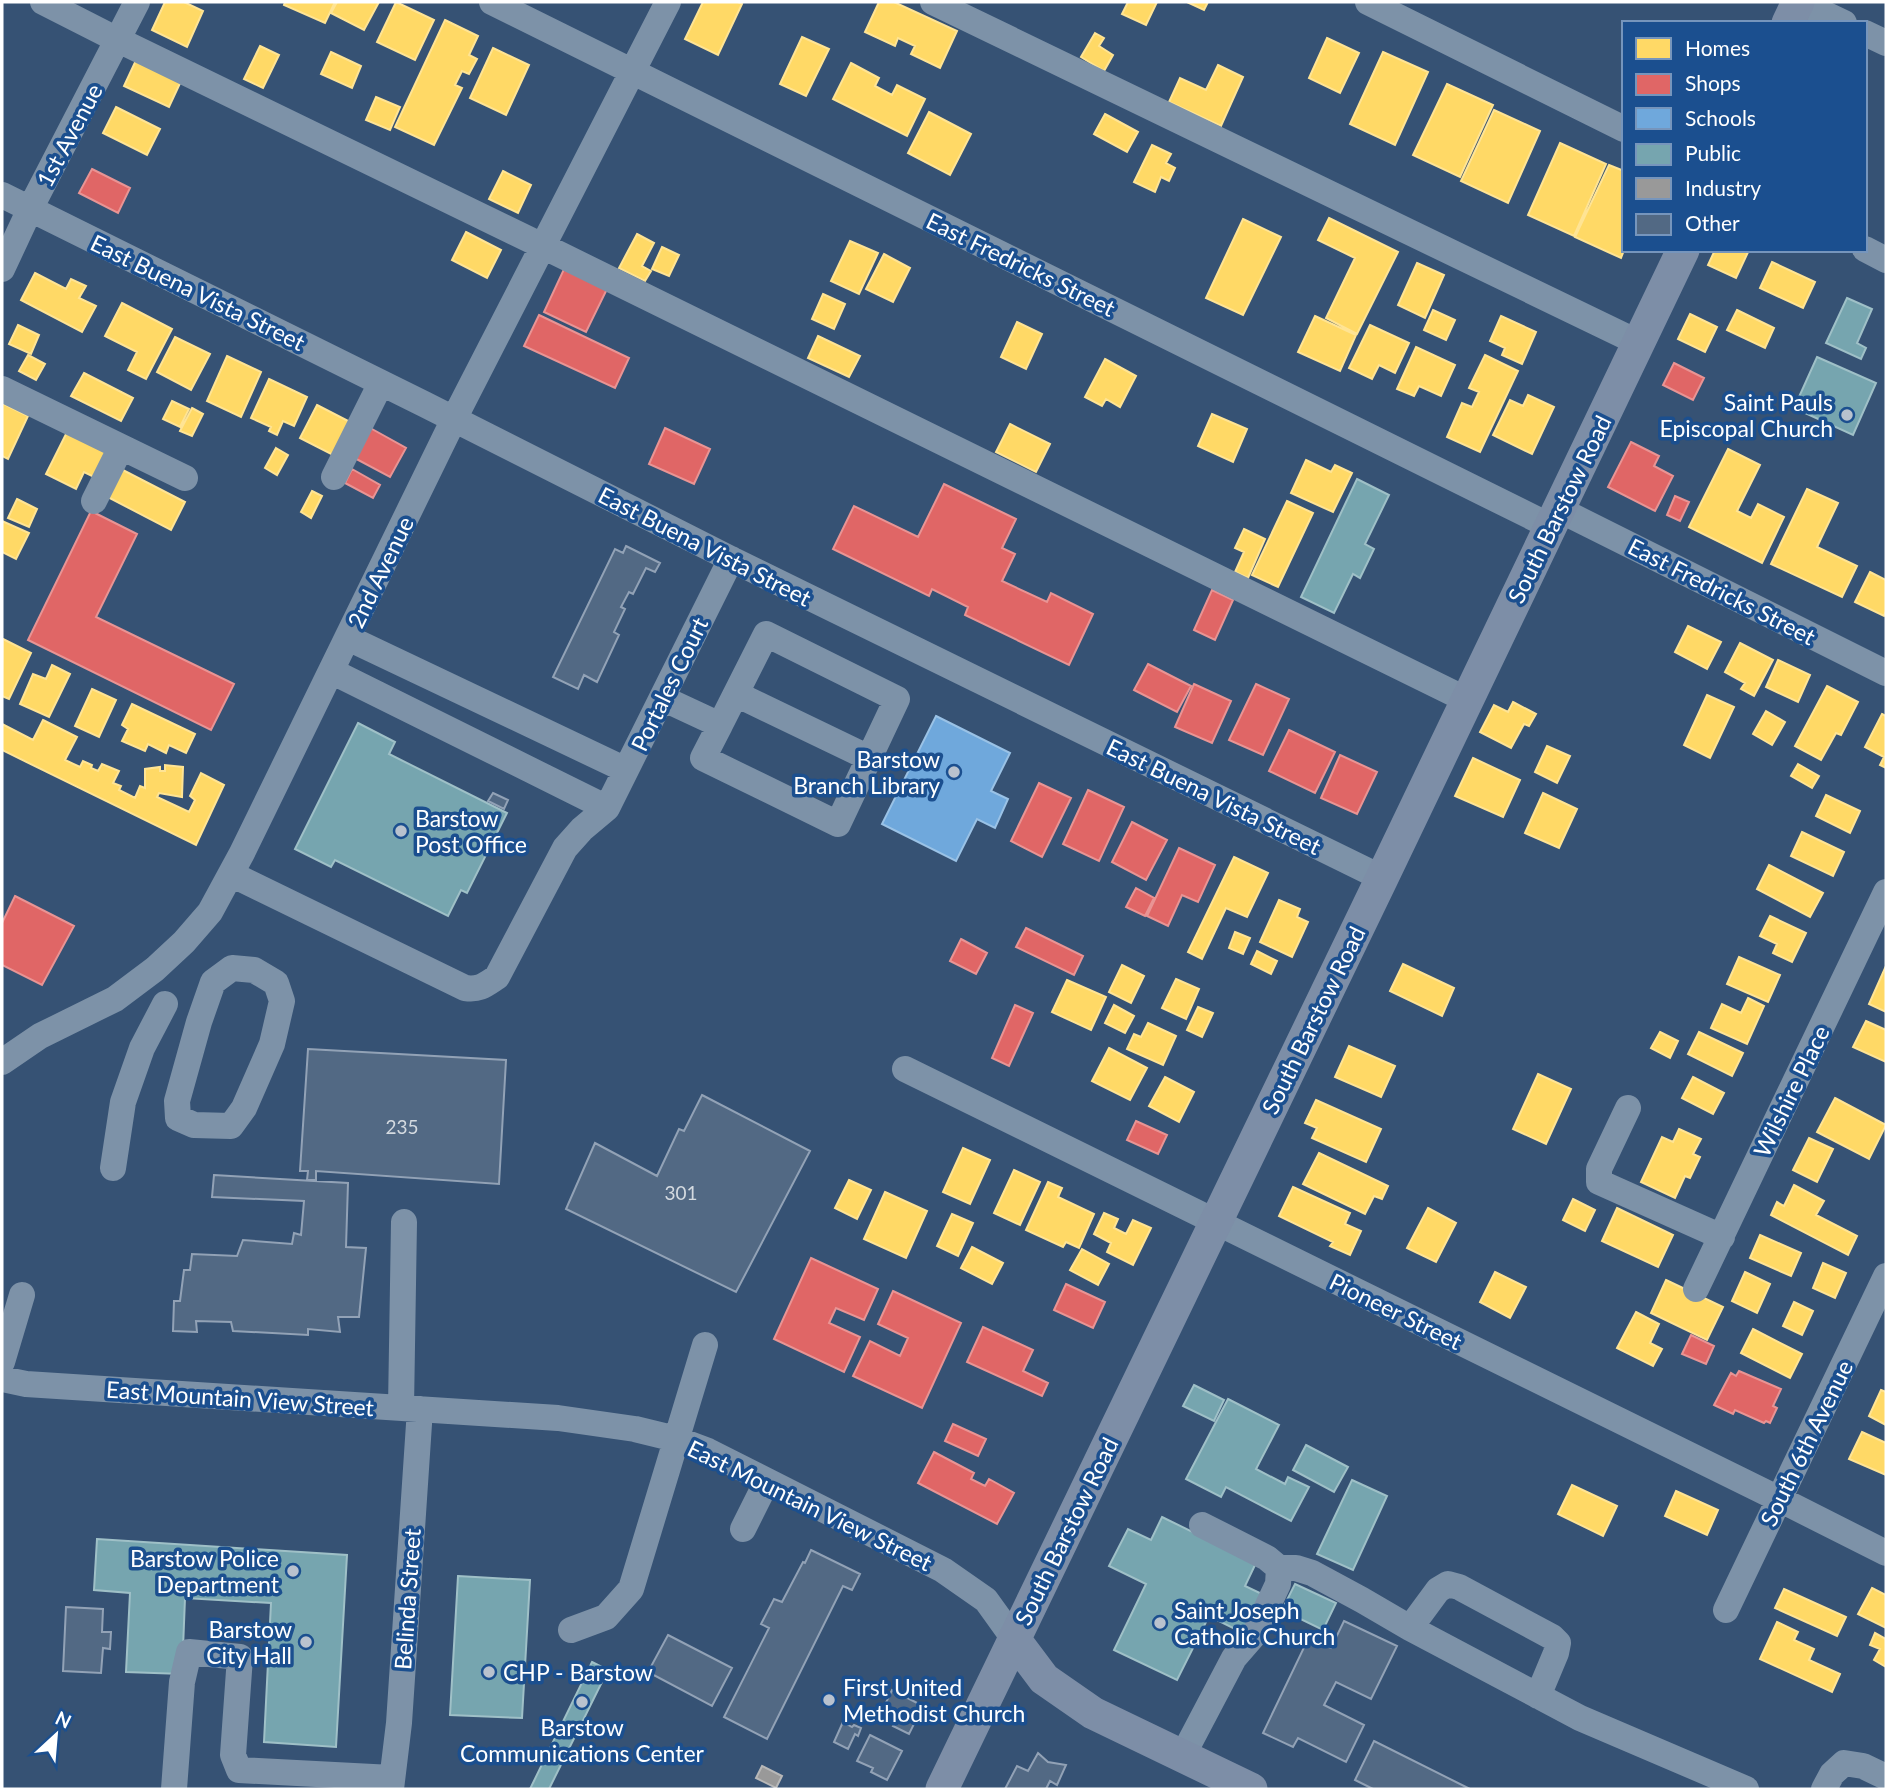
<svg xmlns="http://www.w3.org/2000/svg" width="1888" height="1791" viewBox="0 0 1888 1791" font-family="Lato,sans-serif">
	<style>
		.homes { fill: #ffd966; stroke: #ffe494; stroke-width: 2 }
		.shops { fill: #e06666; stroke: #e99494; stroke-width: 2 }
		.schools { fill: #6fa8dc; stroke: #9ac2e6; stroke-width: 2 }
		.public { fill: #76a5af; stroke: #9fc0c7; stroke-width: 2 }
		.industry { fill: #999; stroke: #b8b8b8; stroke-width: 2 }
		.building { fill: #526984; stroke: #92a2b6; stroke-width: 2 }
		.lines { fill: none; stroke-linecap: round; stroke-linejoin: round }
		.minor { stroke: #7d92a8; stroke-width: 26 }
		.major { stroke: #7d8ea7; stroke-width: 33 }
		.poi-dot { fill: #b9c2ce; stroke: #1b4f8f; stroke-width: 2.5 }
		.labels { text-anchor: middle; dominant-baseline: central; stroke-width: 7; stroke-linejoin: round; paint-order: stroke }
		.number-label { font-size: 19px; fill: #d4dae0 }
		.street-label { font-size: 23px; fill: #fff; stroke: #1b4f8f }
		.poi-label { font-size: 23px; fill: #fff; stroke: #1b4f8f; text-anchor: end }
	</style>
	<rect width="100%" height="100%" fill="#365274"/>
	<path class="homes" d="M165,2H184L203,11L187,47L152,30Z
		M285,2H335L325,23L284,5Z
		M337,2H379L364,30L331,13Z
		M396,2L434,20L415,60L377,42Z
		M703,2H738L742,4L718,55L685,39Z
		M879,2H894L957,31L940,68L911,54L915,46L898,38L895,46L865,32Z
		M1128,2H1157L1146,25L1122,14Z
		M1187,2H1208L1204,10Z
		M445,20L478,36L469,55L477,59L469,74L462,71L455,85L462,88L434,145L395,127Z
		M1095,33L1104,38L1099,46L1113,55L1104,71L1081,57Z
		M802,37L829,49L806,96L780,84Z
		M1327,38L1359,53L1340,93L1309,78Z
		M260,46L279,55L263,88L244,79Z
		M493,48L529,65L506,115L470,98Z
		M331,52L361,66L352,88L321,74Z
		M1383,52L1428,72L1395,145L1350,124Z
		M137,58L182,79L169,107L124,86Z
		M851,63L879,78L875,86L892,95L897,85L925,99L907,136L833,99Z
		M1218,65L1243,77L1221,126L1169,102L1180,78L1206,90Z
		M1447,84L1493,105L1460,177L1413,155Z
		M376,97L400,107L390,130L366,120Z
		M116,107L160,129L147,155L103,133Z
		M1494,110L1540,131L1508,203L1461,181Z
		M929,112L971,134L950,175L908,153Z
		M1105,114L1138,132L1127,152L1094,134Z
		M1560,143L1606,164L1574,236L1528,215Z
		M1152,145L1171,154L1166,163L1175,168L1169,181L1161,177L1155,192L1134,182Z
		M1609,165L1624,171V250L1621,258L1575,237Z
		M503,171L531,185L518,213L489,199Z
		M1329,218L1398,252L1357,334L1326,318L1355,258L1318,240Z
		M1243,219L1281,237L1243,315L1206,298Z
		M466,232L501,250L487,278L452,260Z
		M637,234L654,243L642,266L651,271L645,281L619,268Z
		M850,241L878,253L859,294L831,281Z
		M662,247L679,255L669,276L652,269Z
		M1715,250H1749L1736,278L1708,265Z
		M884,254L910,268L893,302L866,289Z
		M1772,262L1815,282L1803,308L1760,288Z
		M1417,263L1444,275L1425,318L1398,305Z
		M35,273L66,289L71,279L86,286L79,298L96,306L82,332L21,300Z
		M823,294L845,304L834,329L812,319Z
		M122,303L172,329L146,379L128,370L137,352L105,336Z
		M1433,310L1455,320L1446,340L1424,330Z
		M1737,310L1774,328L1765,348L1727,330Z
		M1690,314L1717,327L1705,352L1678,339Z
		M1315,316L1356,335L1340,371L1298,352Z
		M1501,316L1536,332L1522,364L1502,355L1505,348L1490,341Z
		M1017,322L1042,334L1026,369L1001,357Z
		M18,325L39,335L31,354L9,344Z
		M1370,325L1409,343L1395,373L1379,365L1372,379L1349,368Z
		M818,336L860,356L849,377L808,358Z
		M175,337L210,354L191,390L157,372Z
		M1416,347L1455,365L1441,396L1419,386L1414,396L1397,389Z
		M28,355L45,364L36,380L19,371Z
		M1485,355L1518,371L1480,452L1447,437L1462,403L1472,407L1479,392L1469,388Z
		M227,356L261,372L241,417L207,401Z
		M1105,359L1136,376L1120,407L1106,399L1102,406L1085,397Z
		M84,373L133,398L121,421L71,396Z
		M269,379L307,397L294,426L283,421L277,435L269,431L271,427L251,418Z
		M1528,395L1554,407L1532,454L1493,435L1510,400L1523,406Z
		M172,401L189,409L180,427L163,419Z
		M2,403L28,416L8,459L2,456Z
		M317,405L352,423L335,456L300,438Z
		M192,408L203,414L192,436L180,431Z
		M1212,414L1247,429L1233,462L1198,446Z
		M1010,424L1050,444L1036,472L996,452Z
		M67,432L106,452L94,477L84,472L76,489L46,474Z
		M276,448L288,455L277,475L265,468Z
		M1728,449L1760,465L1737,511L1751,518L1758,504L1784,517L1762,563L1689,527Z
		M1306,460L1331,472L1335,465L1352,473L1333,512L1291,493Z
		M117,467L185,502L171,530L102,494Z
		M1807,489L1838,503L1817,547L1857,566L1842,597L1771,564Z
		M312,491L322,496L311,518L301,512Z
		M17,499L37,509L29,527L8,518Z
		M1287,501L1313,513L1278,587L1252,575Z
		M2,521L29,533L16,559L2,552Z
		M1244,529L1265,539L1248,578L1235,572L1244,552L1235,548Z
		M1870,572L1886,580V611L1884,616L1855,602Z
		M1688,626L1721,642L1707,669L1675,652Z
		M3,639L31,653L9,699L2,696Z
		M1740,643L1773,660L1754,696L1741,689L1745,683L1725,672Z
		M1778,660L1810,675L1798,702L1766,687Z
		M52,665L70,674L49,717L20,704L33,674L46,679Z
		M1827,686L1858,702L1841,735L1836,733L1821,760L1795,746Z
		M92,689L116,700L99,737L75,726Z
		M1707,695L1734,707L1710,758L1684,745Z
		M1513,702L1536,714L1529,726L1524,724L1511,748L1480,732L1494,705L1508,712Z
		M132,704L195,734L186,753L169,745L166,753L148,744L145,751L122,741L128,729L122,725Z
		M1766,711L1785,722L1772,745L1753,734Z
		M1882,714L1886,716V768L1880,765L1884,757L1865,747Z
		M43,720L77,737L65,760L80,767L83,761L92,765L91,768L98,771L102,764L119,771L113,783L121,786L119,790L135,798L140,786L145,788V769L160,767V771H165V765L183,767L182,797L159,793L157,797L189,812L195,800L190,796L201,773L224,785L196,845L2,750V724L33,740Z
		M1547,746L1570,756L1557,783L1535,772Z
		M1473,758L1520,780L1503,817L1455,796Z
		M1798,764L1819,776L1812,788L1791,776Z
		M1543,793L1577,809L1559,848L1525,833Z
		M1826,795L1860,811L1850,833L1816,816Z
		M1802,832L1844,852L1833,876L1791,856Z
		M1234,857L1268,873L1247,917L1226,908L1202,959L1188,952Z
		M1769,865L1823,893L1810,917L1757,889Z
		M1279,900L1300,909L1297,917L1308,922L1292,957L1260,942Z
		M1770,916L1806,933L1792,962L1773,953L1777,944L1760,936Z
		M1235,932L1250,938L1243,954L1229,948Z
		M1257,951L1277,961L1271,974L1251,964Z
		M1739,957L1780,975L1768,1002L1727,984Z
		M1403,964L1454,988L1442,1016L1390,991Z
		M1122,965L1144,976L1131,1003L1109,992Z
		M1886,966V1012L1869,1004Z
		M1176,979L1199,989L1186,1019L1162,1008Z
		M1067,980L1106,997L1091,1030L1052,1012Z
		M1748,998L1764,1006L1747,1044L1711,1028L1722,1004L1741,1013Z
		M1114,1005L1134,1016L1125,1033L1105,1023Z
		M1198,1007L1213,1013L1202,1037L1187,1030Z
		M1866,1021L1886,1030V1062L1853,1047Z
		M1148,1023L1176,1036L1163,1065L1127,1049L1134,1034L1141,1037Z
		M1660,1032L1678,1041L1670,1058L1651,1048Z
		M1699,1032L1743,1053L1732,1076L1688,1054Z
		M1349,1046L1395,1066L1381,1097L1335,1077Z
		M1109,1048L1147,1068L1130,1100L1092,1081Z
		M1538,1074L1571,1089L1546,1144L1513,1129Z
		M1165,1077L1194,1092L1179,1122L1149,1106Z
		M1693,1077L1724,1093L1713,1114L1682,1098Z
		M1835,1098L1886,1125L1869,1159L1817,1132Z
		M1316,1100L1381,1129L1366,1162L1312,1138L1317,1128L1305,1123Z
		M1679,1129L1701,1139L1693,1154L1700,1157L1690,1178L1685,1176L1675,1198L1641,1182L1662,1137L1673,1142Z
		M1809,1138L1833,1149L1817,1182L1793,1170Z
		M963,1148L990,1160L970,1204L943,1192Z
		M1319,1153L1388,1186L1382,1199L1374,1196L1365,1214L1303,1184Z
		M1014,1170L1040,1182L1020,1225L994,1213Z
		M849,1180L871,1190L857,1219L835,1208Z
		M1048,1182L1062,1188L1058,1197L1094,1214L1079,1248L1066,1242L1063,1247L1026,1230Z
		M1794,1185L1824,1201L1816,1215L1857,1236L1848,1255L1771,1215L1777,1202L1784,1206Z
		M1293,1187L1350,1213L1345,1224L1361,1231L1350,1255L1330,1246L1333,1242L1279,1216Z
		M885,1192L927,1211L906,1258L864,1239Z
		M1573,1199L1595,1210L1585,1231L1563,1220Z
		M1428,1208L1456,1223L1436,1262L1407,1248Z
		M1617,1208L1673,1235L1658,1267L1602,1241Z
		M1104,1213L1118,1219L1114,1228L1126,1234L1133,1220L1151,1228L1133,1265L1107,1252L1111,1243L1094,1234Z
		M952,1214L973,1223L958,1256L937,1246Z
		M1760,1235L1801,1253L1791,1276L1750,1258Z
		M972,1247L1003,1263L992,1284L961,1268Z
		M1082,1249L1109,1264L1098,1285L1070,1270Z
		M1823,1263L1846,1273L1835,1298L1813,1288Z
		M1495,1272L1526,1287L1510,1318L1480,1302Z
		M1745,1272L1770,1284L1757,1313L1732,1301Z
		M1666,1280L1723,1307L1707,1340L1651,1313Z
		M1794,1302L1813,1311L1802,1335L1783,1326Z
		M1636,1312L1659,1324L1650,1343L1662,1349L1653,1366L1617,1348Z
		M1753,1329L1802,1354L1790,1378L1741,1353Z
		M1881,1390L1886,1392V1425L1869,1416Z
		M1862,1432L1886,1443V1475L1849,1459Z
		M1572,1485L1617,1506L1603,1536L1558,1514Z
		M1676,1491L1718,1510L1707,1535L1665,1516Z
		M1872,1588L1886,1595V1628L1858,1614Z
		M1784,1589L1846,1617L1837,1636L1775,1608Z
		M1777,1622L1798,1632L1794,1640L1814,1649L1809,1660L1840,1674L1832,1692L1760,1659Z
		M1875,1633L1886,1639V1667L1874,1660L1880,1649L1870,1645Z"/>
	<path class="shops" d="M92,169L130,188L118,213L79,193Z
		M565,267L608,287L586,332L544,312Z
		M539,315L629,358L615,388L524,346Z
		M1674,363L1704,378L1693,400L1663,385Z
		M363,424L406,448L390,477L347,454Z
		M665,428L710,449L694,484L649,464Z
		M1631,442L1659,456L1654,466L1673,476L1655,511L1608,487Z
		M352,469L380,485L373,498L345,483Z
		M944,484L1016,519L1002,548L1015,554L1002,581L1047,602L1051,593L1093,614L1069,665L965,615L968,607L932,589L929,596L833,549L854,506L918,537Z
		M1675,496L1689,502L1680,521L1667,515Z
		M91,511L137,534L96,617L234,684L211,730L28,640Z
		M1212,590L1233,600L1215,640L1194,630Z
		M1148,664L1191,686L1177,712L1134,690Z
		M1194,684L1231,701L1212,743L1175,727Z
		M1256,684L1289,699L1263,755L1229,740Z
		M1289,730L1335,752L1315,793L1269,771Z
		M1340,755L1377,772L1357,814L1321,798Z
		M1039,783L1071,798L1042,857L1011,841Z
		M1088,790L1124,807L1099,861L1063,844Z
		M1132,822L1167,840L1146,880L1112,862Z
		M1179,848L1215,865L1198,902L1182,895L1168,926L1147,916Z
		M1136,888L1154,898L1145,916L1126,907Z
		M15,896L74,926L42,985L2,965V923Z
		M1026,928L1083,956L1074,975L1016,947Z
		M961,939L987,953L976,974L950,961Z
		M1015,1005L1033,1013L1009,1066L992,1058Z
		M1136,1121L1167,1135L1158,1154L1127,1140Z
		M811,1258L878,1289L864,1320L836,1308L829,1323L860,1337L844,1372L774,1339Z
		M1066,1284L1105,1302L1093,1328L1054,1310Z
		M893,1291L961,1323L922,1408L853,1376L870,1341L900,1356L908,1338L878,1324Z
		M983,1327L1033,1350L1023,1371L1048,1383L1042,1396L967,1362Z
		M1691,1335L1714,1346L1706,1364L1682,1354Z
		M1739,1371L1781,1389L1773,1406L1777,1408L1770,1423L1766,1421L1764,1423L1735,1410L1733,1414L1714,1405L1731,1373L1736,1376Z
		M953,1424L986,1439L978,1456L945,1441Z
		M934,1452L974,1473L971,1479L985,1486L989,1479L1014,1493L997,1524L918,1483Z"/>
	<path class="schools" d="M936,716L1010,753L991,791L1008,799L995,828L977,819L956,861L882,824Z"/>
	<path class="public" d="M1847,298L1872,309L1857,343L1866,348L1861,359L1826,343Z
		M1817,357L1876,383L1853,435L1794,408Z
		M1357,479L1389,495L1365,544L1374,549L1360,578L1353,574L1334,613L1301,597Z
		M358,723L395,742L389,754L507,813L467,893L461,890L448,916L335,860L331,867L295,849Z
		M1194,1385L1224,1400L1214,1421L1183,1406Z
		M1228,1399L1279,1425L1256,1469L1285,1484L1288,1477L1309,1487L1291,1521L1226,1487L1221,1497L1186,1479Z
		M1306,1445L1348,1467L1334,1492L1293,1470Z
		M1352,1480L1387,1496L1353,1570L1317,1554Z
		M1162,1517L1256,1563L1245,1586L1264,1595L1245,1634L1209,1616L1177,1680L1114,1650L1146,1584L1109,1566L1128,1529L1151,1540Z
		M97,1539L347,1555L336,1747L264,1742L271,1603L185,1598L182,1674L126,1672L130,1593L94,1590Z
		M458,1576L530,1580L522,1718L450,1715Z
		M1295,1584L1336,1603L1323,1630L1282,1610Z
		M592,1662L602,1667L605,1676L549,1789H530Z"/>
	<path class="industry" d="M762,1766L782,1776L776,1788L756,1778Z"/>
	<path class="building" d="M626,546L660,563L655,572L646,568L633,594L629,592L621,607L625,609L614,632L619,635L597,682L584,675L578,689L553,677L615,549L623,553Z
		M493,793L508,800L504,809L488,801Z
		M308,1049L506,1060L499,1184L316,1171V1180H307L308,1171H300Z
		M702,1095L810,1151L736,1292L566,1209L595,1143L657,1176L679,1129L684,1131Z
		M214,1175L348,1183L346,1247L366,1248L359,1317H338L340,1332L308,1329V1335L233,1331L231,1322L196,1321L197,1332L173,1331L174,1301H180L184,1270H190L192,1254L237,1256L243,1240L292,1244L294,1233L301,1235L304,1201L212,1197Z
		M811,1550L860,1574L852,1590L843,1586L767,1739L724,1717L769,1628L761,1624L774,1599L782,1602L803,1562L805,1563Z
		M66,1607L103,1609L102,1632H111L110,1649L103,1648L101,1673L63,1671Z
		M1344,1621L1397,1646L1371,1699L1336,1682L1324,1705L1364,1725L1346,1762L1298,1738L1293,1747L1263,1733L1309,1637L1331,1648Z
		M668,1635L732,1668L712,1706L648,1672Z
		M892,1690L923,1706L909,1734L893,1726L895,1723L880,1715Z
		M843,1722L852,1727L854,1725L861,1728L858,1736L855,1734L848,1749L834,1742Z
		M870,1735L902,1751L887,1780L871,1772L873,1768L857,1761Z
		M1374,1741L1470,1789H1373L1355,1780Z
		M1038,1753L1048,1762L1066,1765L1057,1785L1050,1781L1046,1789H1005L1017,1766L1028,1771Z"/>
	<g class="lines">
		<path class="minor" d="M43,2L106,34L561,255L1467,700
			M492,2L1550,526
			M933,2L1639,343
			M1368,2L1624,129
			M1800,2L1844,23
			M1865,33L1886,43
			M2,195L424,404L731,559L1382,878
			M1865,249L1886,260
			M2,269L30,209L137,2
			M2,389L185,478
			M334,477L381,383
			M94,501L121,447
			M1558,509L1886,673
			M348,638L626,770
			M331,671L607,808
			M736,694L869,758
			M662,698L720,725L703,758L838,824L897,699L766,634L720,725
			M231,874L465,988C480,990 485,985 497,977L565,848L582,829L607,808L731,559
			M232,968L254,970L276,983L282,1001L272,1044L244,1108L231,1126L194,1125L178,1118L177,1101L199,1022L213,982Z
			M2,1062L40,1036L115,999L155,969L184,942L210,912L242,853L454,419L668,2
			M905,1069L1779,1499L1886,1553
			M1628,1108L1599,1169V1182L1722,1237
			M113,1168L123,1102L142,1048L165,1004
			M1696,1289L1886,892
			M2,1362L22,1295
			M2,1379L26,1384L558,1418L635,1429L676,1439L708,1451L943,1570L986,1600L1014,1639
			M401,1408L404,1222
			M743,1529L767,1481
			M1279,1568H1296L1312,1573L1362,1600L1410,1628L1580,1718L1746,1789
			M1726,1610L1886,1276
			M1410,1628L1438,1590L1448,1584L1459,1587L1552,1637L1558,1643L1556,1653L1538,1696
			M571,1630L606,1617L631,1589L705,1345
			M1183,1755L1234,1658L1254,1635L1278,1584L1279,1568L1267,1558L1202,1525
			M174,1789L182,1682L189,1652L240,1657L233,1755L239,1770L392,1778
			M391,1789L399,1723L420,1409
			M1824,1789L1832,1774L1844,1763L1863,1766L1886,1777"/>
		<path class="major" d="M1788,23L1798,2
			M1014,1639L1044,1679L1093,1713L1251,1789
			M942,1789L1382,878L1683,250"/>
	</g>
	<g class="poi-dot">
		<circle cx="1847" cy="415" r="7"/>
		<circle cx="954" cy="772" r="7"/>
		<circle cx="401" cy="831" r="7"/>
		<circle cx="293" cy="1571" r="7"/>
		<circle cx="1160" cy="1623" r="7"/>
		<circle cx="306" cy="1642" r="7"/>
		<circle cx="489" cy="1672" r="7"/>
		<circle cx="829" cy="1700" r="7"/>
		<circle cx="582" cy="1702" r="7"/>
	</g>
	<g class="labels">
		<g class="number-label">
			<text x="402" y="1126">235</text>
			<text x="681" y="1192">301</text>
		</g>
		<g class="street-label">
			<text transform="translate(69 135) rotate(-62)">1st Avenue</text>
			<text transform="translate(1021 264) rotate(26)">East Fredricks Street</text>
			<text transform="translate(198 292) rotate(26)">East Buena Vista Street</text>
			<text transform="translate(1559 509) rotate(-64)">South Barstow Road</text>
			<text transform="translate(705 546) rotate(27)">East Buena Vista Street</text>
			<text transform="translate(380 572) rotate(-64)">2nd Avenue</text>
			<text transform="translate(1722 591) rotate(27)">East Fredricks Street</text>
			<text transform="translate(669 684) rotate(-64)">Portales Court</text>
			<text transform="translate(1214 796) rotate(26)">East Buena Vista Street</text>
			<text transform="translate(1313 1020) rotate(-64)">South Barstow Road</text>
			<text transform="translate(1791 1091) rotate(-64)">Wilshire Place</text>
			<text transform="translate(1396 1311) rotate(26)">Pioneer Street</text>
			<text transform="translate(240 1398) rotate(4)">East Mountain View Street</text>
			<text transform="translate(1806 1443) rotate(-64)">South 6th Avenue</text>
			<text transform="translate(810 1505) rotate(26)">East Mountain View Street</text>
			<text transform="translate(1066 1531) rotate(-64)">South Barstow Road</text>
			<text transform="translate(407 1599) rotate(-86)">Belinda Street</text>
		</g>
		<g class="poi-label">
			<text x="1833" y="402">Saint Pauls<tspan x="1833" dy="26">Episcopal Church</tspan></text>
			<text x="940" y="759">Barstow<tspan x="940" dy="26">Branch Library</tspan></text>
			<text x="415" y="818" text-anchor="start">Barstow<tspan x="415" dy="26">Post Office</tspan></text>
			<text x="279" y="1558">Barstow Police<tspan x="279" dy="26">Department</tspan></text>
			<text x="1174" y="1610" text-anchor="start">Saint Joseph<tspan x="1174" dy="26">Catholic Church</tspan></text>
			<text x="292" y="1629">Barstow<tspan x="292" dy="26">City Hall</tspan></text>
			<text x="503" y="1672" text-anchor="start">CHP - Barstow</text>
			<text x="843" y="1687" text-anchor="start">First United<tspan x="843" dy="26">Methodist Church</tspan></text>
			<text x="582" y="1727" text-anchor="middle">Barstow<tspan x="582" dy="26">Communications Center</tspan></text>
		</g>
	</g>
	<rect width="1888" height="1791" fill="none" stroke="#ffffff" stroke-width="7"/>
	<rect x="1622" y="21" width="245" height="231" fill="#1b4f8f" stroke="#7695bc" stroke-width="2"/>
	<rect x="1636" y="38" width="35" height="21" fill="#ffd966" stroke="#7695bc" stroke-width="2"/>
	<text x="1685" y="56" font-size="21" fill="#ffffff">Homes</text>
	<rect x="1636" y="74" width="35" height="21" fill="#e06666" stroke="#7695bc" stroke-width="2"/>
	<text x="1685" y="91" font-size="21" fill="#ffffff">Shops</text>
	<rect x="1636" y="108" width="35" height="21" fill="#6fa8dc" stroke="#7695bc" stroke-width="2"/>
	<text x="1685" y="126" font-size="21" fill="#ffffff">Schools</text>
	<rect x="1636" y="144" width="35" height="21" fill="#76a5af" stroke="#7695bc" stroke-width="2"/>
	<text x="1685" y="161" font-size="21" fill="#ffffff">Public</text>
	<rect x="1636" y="178" width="35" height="21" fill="#999999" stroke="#7695bc" stroke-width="2"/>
	<text x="1685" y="196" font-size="21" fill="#ffffff">Industry</text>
	<rect x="1636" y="214" width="35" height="21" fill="#526984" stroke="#7695bc" stroke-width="2"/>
	<text x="1685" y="231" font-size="21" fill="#ffffff">Other</text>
	<g transform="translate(56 1735) rotate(26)" stroke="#1b4f8f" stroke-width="5" paint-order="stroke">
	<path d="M0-5L12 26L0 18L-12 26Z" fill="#ffffff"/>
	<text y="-10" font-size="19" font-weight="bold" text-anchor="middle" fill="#ffffff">N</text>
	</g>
</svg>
